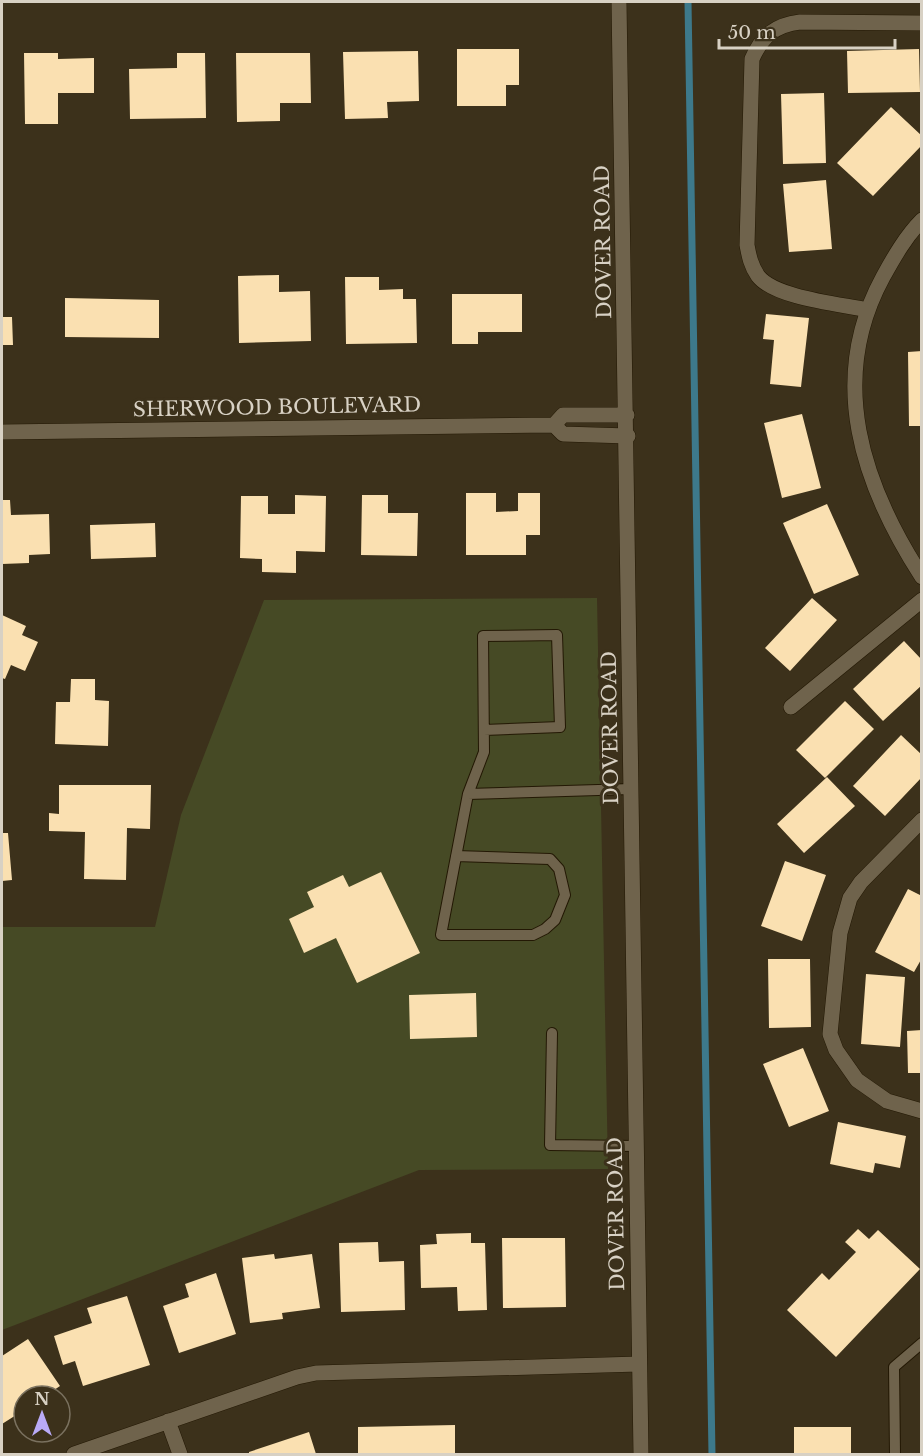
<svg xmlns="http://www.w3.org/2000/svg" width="923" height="1456" viewBox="0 0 923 1456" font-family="'Libre Baskerville',serif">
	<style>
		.green { fill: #464a25 }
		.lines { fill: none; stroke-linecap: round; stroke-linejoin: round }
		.stream { stroke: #3d798b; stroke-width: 7 }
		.building { fill: #fae0b1 }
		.lane-casing { stroke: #231804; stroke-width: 12 }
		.street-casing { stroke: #231804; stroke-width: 16 }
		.lane { stroke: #6f634c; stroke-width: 10 }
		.street { stroke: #6f634c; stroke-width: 15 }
		.labels { text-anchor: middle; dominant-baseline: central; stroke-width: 6; stroke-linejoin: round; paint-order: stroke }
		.street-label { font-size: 20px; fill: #d8d1c4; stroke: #3c311b }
	</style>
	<rect width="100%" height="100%" fill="#3c311b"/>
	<path class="green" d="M597,598L608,1169L419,1170L2,1330V927H155L181,815L264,600Z"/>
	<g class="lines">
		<path class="stream" d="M688,2L712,1454"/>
	</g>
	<path class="building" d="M457,49H519V85H506V106H457Z
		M919,49L920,92L848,93L847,51Z
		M418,51L419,101L387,102L388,118L345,119L343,52Z
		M24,53H58V59L94,58V93H58V124H25Z
		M177,53H205L206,118L130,119L129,69L177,68Z
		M236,53H310L311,103H280V121L237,122Z
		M824,93L826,163L783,164L781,94Z
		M891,107L922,136V145L873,196L837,163Z
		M826,180L832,249L789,252L783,184Z
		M279,275V292L310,291L311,341L239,343L238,276Z
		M345,277H379V290L403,289V299H416L417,343L346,344Z
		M452,294H522V332H478V344H452Z
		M65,298L159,300V338L65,337Z
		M766,314L809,318L801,387L770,384L774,340L763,339Z
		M2,317H12L13,345H2Z
		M922,351V426H909L908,352Z
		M802,414L821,488L782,498L764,423Z
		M466,493H496V512L518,511V493H540V535H526V555H466Z
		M295,495L326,496L325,552L296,551V573L262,572V559L240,558L241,496H268V514H295Z
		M362,495H388V513H418L417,556L361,555Z
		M2,500H10L11,515L49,514L50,554L29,555V563L2,564Z
		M827,504L859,575L814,594L783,523Z
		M155,523L156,557L91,559L90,525Z
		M812,598L837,620L790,671L765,648Z
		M2,615L26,626L22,635L38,642L25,671L11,665L5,679L2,678Z
		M904,641L922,660V685L883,721L853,689Z
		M71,679H95V700L109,701L108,746L55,744L56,702H70Z
		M845,701L874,729L825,778L796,750Z
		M901,735L922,755V777L885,816L853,786Z
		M827,777L855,806L804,853L777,824Z
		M59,785H151L150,829L127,828L126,880L84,879L85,832L49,831V813L59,814Z
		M2,833H8L12,880L2,881Z
		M785,861L826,875L802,941L761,926Z
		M381,872L420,953L357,983L336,938L304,953L289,919L314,907L307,892L343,875L349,887Z
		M908,889L922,896V958L914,972L875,952Z
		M768,959H810L811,1027L769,1028Z
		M866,974L905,977L900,1047L861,1044Z
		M476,993L477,1037L410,1039L409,995Z
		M922,1030V1073H908L907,1031Z
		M803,1048L829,1111L789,1127L763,1064Z
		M838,1122L906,1136L900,1168L875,1163L873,1173L830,1164Z
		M858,1229L869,1239L878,1230L920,1269L836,1357L787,1310L822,1273L829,1280L856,1252L845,1242Z
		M471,1233V1243H485L487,1310L458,1311L457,1287L421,1288L420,1245L437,1244L436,1234Z
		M502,1238H565L566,1307L503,1308Z
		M378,1242L379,1262L404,1261L405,1310L341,1312L339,1243Z
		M274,1254L275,1259L312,1254L320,1308L282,1313L283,1319L250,1323L242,1258Z
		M216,1273L236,1334L179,1353L163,1306L189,1297L185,1284Z
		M127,1296L150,1365L83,1386L75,1361L63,1365L54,1336L92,1323L87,1308Z
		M28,1339L60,1386L45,1396H24V1410L2,1424V1356Z
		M455,1425V1454H358V1427Z
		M794,1427H851V1454H794Z
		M309,1432L316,1454H249V1452Z"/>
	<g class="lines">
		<defs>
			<path id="lane" d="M468,794L484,752L483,636L557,635L560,727L484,730
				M456,856L550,859L559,869L565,895L555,920L545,929L533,935H441L468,794L631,789
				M552,1033L550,1145L636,1146
				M895,1454L894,1367L922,1343"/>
			<path id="street" d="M619,2L641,1454
				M922,220C906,236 894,257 883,277C827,380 862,484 922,577
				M868,310C840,304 775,298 758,276C751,266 749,256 747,245L752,59C762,36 775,25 800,22L922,23
				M554,425L563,415H627
				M2,432L554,425L563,434L628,436
				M791,707L922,600
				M922,820L861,882L850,898L840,933L830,1034L836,1050L857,1080L887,1101L922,1111
				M168,1421L180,1454
				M74,1454L297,1377L316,1373L639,1364"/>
		</defs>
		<use href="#lane" class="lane-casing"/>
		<use href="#street" class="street-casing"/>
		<use href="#lane" class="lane"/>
		<use href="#street" class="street"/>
	</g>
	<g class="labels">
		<g class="street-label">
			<text transform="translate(603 242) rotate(-91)">DOVER ROAD</text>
			<text transform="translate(277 407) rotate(-1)">SHERWOOD BOULEVARD</text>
			<text transform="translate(610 728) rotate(-91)">DOVER ROAD</text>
			<text transform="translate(616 1214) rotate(-91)">DOVER ROAD</text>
		</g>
	</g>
	<rect width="923" height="1456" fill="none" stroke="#d8d1c4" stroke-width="6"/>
	<g transform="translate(42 1414)"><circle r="28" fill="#3c311b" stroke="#7a715f" stroke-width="1.5"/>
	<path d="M0-4.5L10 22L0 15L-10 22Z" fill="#b9aaf7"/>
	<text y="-9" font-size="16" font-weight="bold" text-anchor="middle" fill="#d8d1c4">N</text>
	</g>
	<path d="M719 39v9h176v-9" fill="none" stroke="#d8d1c4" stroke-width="3"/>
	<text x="728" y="39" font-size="18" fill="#d8d1c4" stroke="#3c311b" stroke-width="4.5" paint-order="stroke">50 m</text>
</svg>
